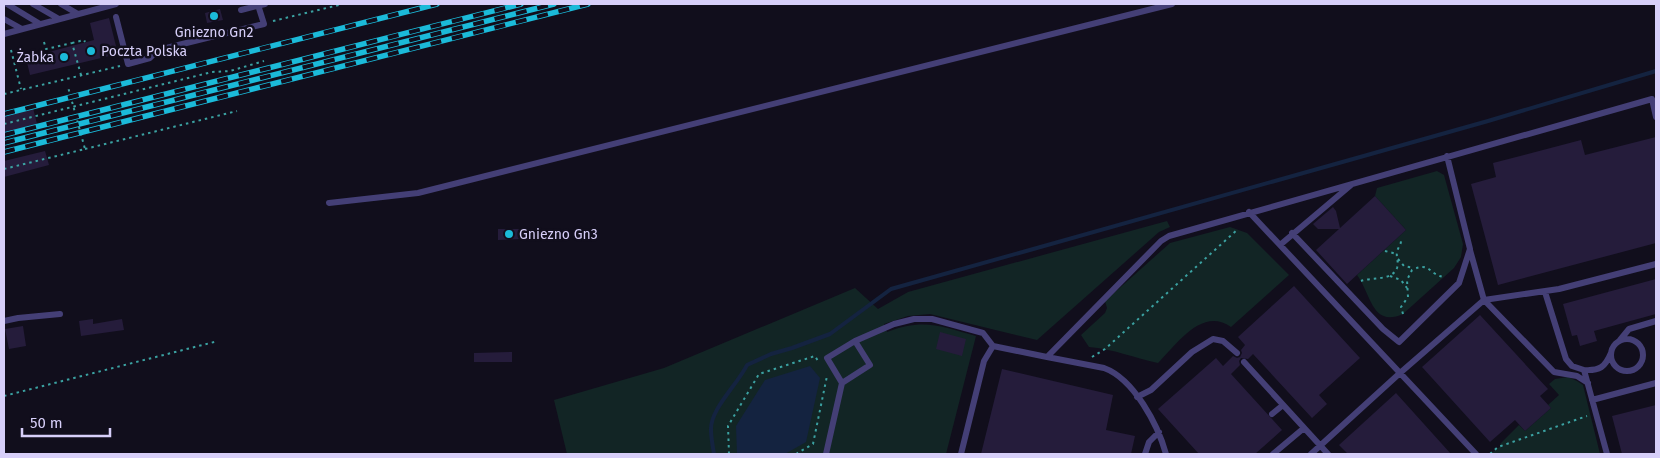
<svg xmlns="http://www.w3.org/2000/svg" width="1660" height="458" viewBox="0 0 1660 458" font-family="'Fira Sans',sans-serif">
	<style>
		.green { fill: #122525 }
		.water { fill: #142340 }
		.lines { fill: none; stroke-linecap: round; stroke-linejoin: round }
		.stream { stroke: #142340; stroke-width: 4 }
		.building { fill: #251c3b }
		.path { stroke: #3ba1a1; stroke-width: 2; stroke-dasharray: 2.5 4; stroke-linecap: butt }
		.lane { stroke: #443f76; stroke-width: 6 }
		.rail-casing { stroke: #1bbad9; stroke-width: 5.5 }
		.rail { stroke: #110e1c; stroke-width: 4; stroke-dasharray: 11; stroke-linecap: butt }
		.poi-dot { fill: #1bbad9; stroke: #110e1c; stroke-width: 2 }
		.labels { text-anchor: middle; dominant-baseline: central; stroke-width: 5; stroke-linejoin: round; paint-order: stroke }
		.poi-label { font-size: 14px; fill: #d7cff9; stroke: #110e1c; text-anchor: start }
	</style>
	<rect width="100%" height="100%" fill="#110e1c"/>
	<path class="green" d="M1437,171L1444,175L1463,244L1461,257L1454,268L1403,314C1372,328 1371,294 1357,275L1406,230L1375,196L1377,188Z
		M1167,221L1170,227L1159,232L1037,340L930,314L908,316L884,324L887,332C923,318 941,326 976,336L946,454H567L554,400L664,368L855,288L878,309L908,292Z
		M1230,227L1247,233L1289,275L1231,327C1202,306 1176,345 1158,363C1135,358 1113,349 1089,347L1081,335L1105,313L1107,308L1105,301L1170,243Z
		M1568,377L1577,381L1583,385L1600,454H1490L1501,446L1500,444L1519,425L1525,431L1551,408L1548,405L1559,395L1549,384L1555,379Z"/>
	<path class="water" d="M810,366L820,378L806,442L785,454H737L736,426L765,380Z"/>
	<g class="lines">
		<path class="stream" d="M714,454C713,447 711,438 711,430C710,409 738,384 747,365L771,354L792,348L830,334L891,289L1488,121L1656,71"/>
	</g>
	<path class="building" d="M220,9L223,20L207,23L205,13Z
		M109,18L118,54L30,75L26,58L94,40L90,23Z
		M33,108L37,124L4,133V116Z
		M1656,137V243L1498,285L1471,184L1496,177L1493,163L1581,140L1585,155Z
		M45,151L49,165L4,177V161Z
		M1375,196L1406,230L1347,284L1316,250L1339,229H1318L1313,224L1333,207L1336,211L1340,228Z
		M498,229H520V239L498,240Z
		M1656,279V314L1594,331L1597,341L1580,346L1577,335L1572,336L1563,304Z
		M1294,286L1360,358L1319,395L1327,404L1312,418L1253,354L1248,359L1241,358L1239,361L1240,365L1231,374L1282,430L1255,454H1199L1158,409L1216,358L1223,366L1233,356L1237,358L1240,357L1242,353L1241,350L1245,345L1238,337Z
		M1480,315L1548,389L1540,396L1551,408L1525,431L1515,420L1490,442L1422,367Z
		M93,319V324L122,319L124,330L81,336L79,321Z
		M23,326L26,346L9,349L5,329Z
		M940,332L966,339L962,356L936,349Z
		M512,352V362H474V353Z
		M1002,369L1113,395L1106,430L1135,436L1131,454H981Z
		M1396,393L1451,454H1348L1339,445Z
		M1656,405V454H1622L1612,416Z"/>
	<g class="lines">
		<path class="path" d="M273,21L343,4
			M44,42L46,49L72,43L81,75
			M72,43L84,40L85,42
			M11,50L21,89
			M4,94L120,66
			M4,124L212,72L230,71L264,61
			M85,149L237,111
			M4,169L85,149L68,87
			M1385,251L1397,254
			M1398,259L1404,266L1414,268
			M1390,276L1401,280L1407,288
			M1361,281C1372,277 1392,281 1397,268C1399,262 1396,257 1397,252C1398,247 1401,245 1401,241
			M1403,314L1401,307L1408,297L1407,280L1412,270C1430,261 1429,275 1444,277
			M1092,357L1105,349L1237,230
			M4,396L218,341
			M729,454L728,426L759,374L815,356L818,361
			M796,454L813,444L827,376
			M1490,454L1498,447L1587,416"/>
		<path class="lane" d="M7,4L40,24
			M33,4L59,19
			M61,4L78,14
			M241,10L265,4
			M116,17L128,64L150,58L158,50L264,24L258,5
			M4,19L22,29
			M4,34L116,4
			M329,203L418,193L1172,4
			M1249,212L1476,454
			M1292,233L1383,329L1399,342L1459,283L1470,249L1447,156
			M1280,245L1351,185
			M1470,250L1484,300L1554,372L1577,376L1588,383
			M1545,292L1566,359L1572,366L1584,370L1607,454
			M4,321L18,318L60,314
			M1611 355a16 16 0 1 1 32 0a16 16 0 1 1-32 0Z
			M1620,340L1629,329L1656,321
			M1047,357L1104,368C1134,379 1158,425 1166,454
			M1244,362L1328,454
			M1584,370C1600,371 1605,367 1611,353
			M842,383L870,365L855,341
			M1137,397L1151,390L1192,352L1213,339L1223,341L1237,353
			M1592,400L1656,383
			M1272,414L1283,405
			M826,454L842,383L827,358L855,341L894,324L914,319H932L983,333L993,346L1047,357L1161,241L1169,236L1652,99L1656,117
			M961,454L984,361L993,346
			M1145,454L1149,442L1159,432
			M1273,454L1304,428
			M1311,454L1400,373L1484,300L1559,289L1656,264"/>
		<defs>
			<path id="rail" d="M4,114L437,4
				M4,135L521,4
				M4,143L554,4
				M4,152L588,4"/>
		</defs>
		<use href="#rail" class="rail-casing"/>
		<use href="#rail" class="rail"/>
	</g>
	<g class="poi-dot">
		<circle cx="214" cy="16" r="5"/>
		<circle cx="91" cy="51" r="5"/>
		<circle cx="64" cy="57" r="5"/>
		<circle cx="509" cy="234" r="5"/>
	</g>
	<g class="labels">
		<g class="poi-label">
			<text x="214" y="32" text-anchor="middle">Gniezno Gn2</text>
			<text x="101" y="51">Poczta Polska</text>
			<text x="54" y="57" text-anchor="end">Żabka</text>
			<text x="519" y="234">Gniezno Gn3</text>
		</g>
	</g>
	<rect width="1660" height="458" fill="none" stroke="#d7cff9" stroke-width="10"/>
	<path d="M22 428v8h88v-8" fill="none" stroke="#d7cff9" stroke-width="2.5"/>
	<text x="30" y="428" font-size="15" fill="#d7cff9" stroke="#110e1c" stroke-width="4" paint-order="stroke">50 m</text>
</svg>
